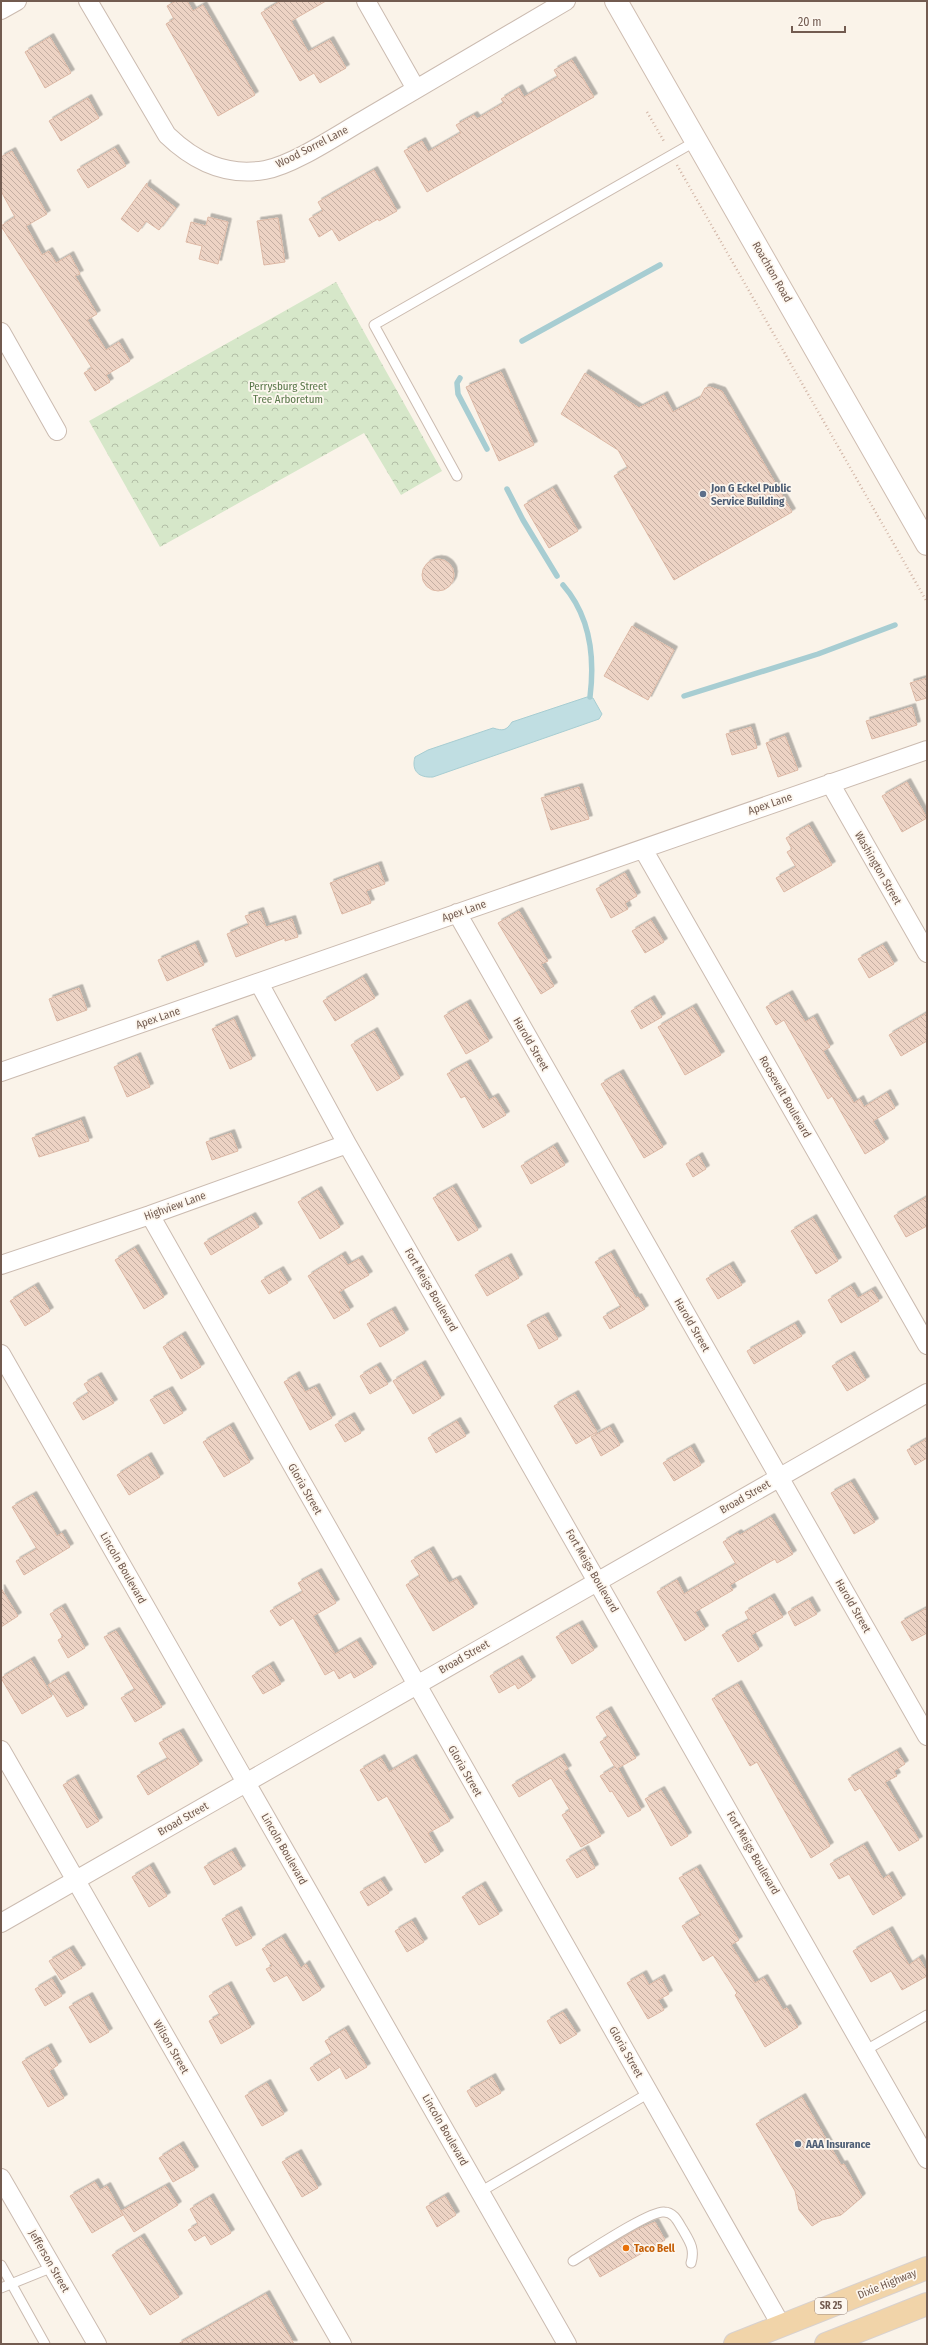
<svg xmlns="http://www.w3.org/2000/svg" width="928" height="2345" viewBox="0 0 928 2345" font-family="'Fira Sans Condensed',sans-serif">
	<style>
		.forest { fill: url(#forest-crowns) }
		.water { fill: #c0dee2; stroke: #a7cdd2 }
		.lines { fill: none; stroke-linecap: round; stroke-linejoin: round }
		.stream { stroke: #a7cdd2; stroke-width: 5.5 }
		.building { fill: url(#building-back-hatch); stroke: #ddb9a6; filter: url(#shadow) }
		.lane-casing { stroke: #cbbbb0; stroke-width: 11 }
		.street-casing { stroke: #cbbbb0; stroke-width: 20 }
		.secondary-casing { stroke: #cfbdb1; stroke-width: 24 }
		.primary-casing { stroke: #d8d1ce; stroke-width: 24 }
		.path { stroke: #d2b6a7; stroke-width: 2.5; stroke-dasharray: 1 3; stroke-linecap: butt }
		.lane { stroke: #fff; stroke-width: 9 }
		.street { stroke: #fff; stroke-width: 18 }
		.secondary { stroke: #fff; stroke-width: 22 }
		.primary { stroke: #f1d4a9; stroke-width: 22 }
		.service-dot { fill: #5c6f8a; stroke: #fdf7ef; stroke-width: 1.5 }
		.food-dot { fill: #e8710a; stroke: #fdf7ef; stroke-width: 1.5 }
		.labels { text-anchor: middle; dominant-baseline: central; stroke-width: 3.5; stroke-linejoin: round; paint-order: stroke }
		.shield { fill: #fdf7ef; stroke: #9c8a80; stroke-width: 1 }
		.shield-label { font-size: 10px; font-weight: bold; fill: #725b50 }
		.street-label { font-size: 11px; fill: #725b50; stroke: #fdf7ef }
		.park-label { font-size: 11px; fill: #587749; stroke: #fdf7ef }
		.service-label { font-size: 11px; font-weight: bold; fill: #4e5e75; stroke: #fdf7ef; text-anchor: start }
		.food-label { font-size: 11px; font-weight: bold; fill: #c56008; stroke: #fdf7ef; text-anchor: start }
	</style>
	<defs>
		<pattern id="forest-crowns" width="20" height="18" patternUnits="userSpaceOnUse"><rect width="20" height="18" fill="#d6e7c9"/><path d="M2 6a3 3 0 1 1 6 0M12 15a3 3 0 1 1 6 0" fill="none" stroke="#b2bea6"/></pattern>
		<pattern id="building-back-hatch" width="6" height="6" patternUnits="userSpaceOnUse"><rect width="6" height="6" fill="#edd3c4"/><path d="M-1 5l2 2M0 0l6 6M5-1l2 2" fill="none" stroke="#c4aea2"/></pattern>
		<filter id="shadow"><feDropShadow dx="3.5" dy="-3.5" stdDeviation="0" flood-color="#0004"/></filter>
	</defs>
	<rect width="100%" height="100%" fill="#faf3e9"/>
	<path class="forest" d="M336,282L442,471L401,495L364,433L160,547L89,421Z"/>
	<path class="water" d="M587,697L593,698L602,714L599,719L433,777C419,778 411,771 415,757L428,750L493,728C503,731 506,731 512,722Z"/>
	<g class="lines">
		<path class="stream" d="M522,341L660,265
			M460,378L457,383L458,394L487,449
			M507,489L523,520L557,576
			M563,585C591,617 595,657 590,697
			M684,696L818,654L895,625"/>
	</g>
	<path class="building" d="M176,1H187L193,11L203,5L255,95L218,116L166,24L174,19L167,6Z
		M281,1H326L291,21L308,52L330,40L346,68L320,83L314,73L300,81L261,13Z
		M50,37L71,73L45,88L25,52Z
		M572,60L594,97L427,192L404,151L422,141L428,152L461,133L456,125L474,115L477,119L504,103L501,99L519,88L524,97L558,77L554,70Z
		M88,98L99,118L61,141L49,121Z
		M115,148L126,166L88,188L77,170Z
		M12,151L47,214L26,226L42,255L49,251L56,263L70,255L80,274L75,276L97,314L87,320L106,350L119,342L130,361L106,375L110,382L95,391L84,373L92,368L1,226L15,217L1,191V157Z
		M374,170L397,211L379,221L378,219L339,241L332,229L319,237L309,219L323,211L318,202Z
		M147,183V186L176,208L159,230L146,221L138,232L121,219Z
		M208,217L228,222L218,264L199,259L202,246L186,242L191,222L206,226Z
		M278,218L285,262L264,265L257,221Z
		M501,372L534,445L499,461L466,387Z
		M585,373L639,408L664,395L673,412L700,398L705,388L710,387L722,391L792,512L674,580L614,476L628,468L618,450L561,414Z
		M553,488L578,531L549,548L524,505Z
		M422 575a16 16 0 1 1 32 0a16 16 0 1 1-32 0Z
		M632,626L674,650L648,700L604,676Z
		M927,678V698L916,701L910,683Z
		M912,707L917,725L872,739L866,721Z
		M751,727L757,748L732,755L726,734Z
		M785,736L798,770L778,777L766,743Z
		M907,782L927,818L902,832L882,796Z
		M579,787L589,819L551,830L541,798Z
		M809,825L832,865L784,892L776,878L796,867L787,852L792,849L786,838Z
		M378,865L385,884L366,891L371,903L342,914L330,883Z
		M625,873L637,896L625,903L628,909L611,918L596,889Z
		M260,911L266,927L292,919L298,937L285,941V938L236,957L227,934L249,925L245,916Z
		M519,911L548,961L541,964L554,986L541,994L498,923Z
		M651,920L664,942L645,953L632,931Z
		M195,944L204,965L167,981L158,960Z
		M883,945L894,964L869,978L858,959Z
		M363,977L375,998L335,1021L323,1001Z
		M79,988L87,1010L57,1021L49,999Z
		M789,994L805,1022L814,1017L830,1047L823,1051L854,1103L860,1099L864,1107L887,1093L895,1108L873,1121L885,1142L865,1154L832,1096L828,1099L784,1020L776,1025L766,1007Z
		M651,999L662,1017L641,1029L631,1011Z
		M467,1003L489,1041L466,1054L444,1016Z
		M693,1007L721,1055L685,1075L658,1027Z
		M927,1013V1041L901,1056L889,1035Z
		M234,1019L252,1059L230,1069L212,1029Z
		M374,1031L400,1078L377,1091L351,1045Z
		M137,1056L150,1087L127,1097L114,1067Z
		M467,1063L489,1100L495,1097L506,1115L483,1128L465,1096L461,1098L447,1074Z
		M620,1073L663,1147L644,1158L601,1084Z
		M81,1120L89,1141L39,1157L32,1138Z
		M231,1133L238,1151L212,1160L206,1142Z
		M554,1146L565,1165L531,1184L521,1166Z
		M699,1156L706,1169L693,1177L686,1164Z
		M453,1187L478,1230L458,1241L433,1198Z
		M318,1190L340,1227L320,1239L298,1202Z
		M927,1197V1226L906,1237L894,1216Z
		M252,1216L259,1227L211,1255L204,1243Z
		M813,1218L838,1261L816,1274L791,1231Z
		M135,1248L164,1297L144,1309L115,1260Z
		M611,1253L636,1298L638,1297L645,1309L610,1329L603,1317L621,1307L595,1262Z
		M342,1255L348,1265L359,1259L369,1275L339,1292L350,1310L334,1319L308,1276Z
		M508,1257L519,1278L487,1296L475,1275Z
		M730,1265L742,1285L718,1299L706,1279Z
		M280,1270L288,1283L269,1294L261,1281Z
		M35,1286L50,1311L25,1326L10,1301Z
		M851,1286L858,1298L872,1290L879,1301L841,1323L828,1300Z
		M392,1310L405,1333L380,1347L367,1324Z
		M545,1316L558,1339L539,1349L527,1325Z
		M795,1324L802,1336L754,1364L747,1351Z
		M182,1335L201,1367L181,1379L163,1347Z
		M851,1355L866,1380L847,1391L832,1366Z
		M422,1364L441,1398L413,1414L393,1381Z
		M377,1366L388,1384L370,1394L360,1376Z
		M296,1375L305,1392L316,1387L332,1418L310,1430L284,1382Z
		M98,1376L114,1403L83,1420L73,1403L89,1393L84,1384Z
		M169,1390L183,1413L164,1424L150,1400Z
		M575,1394L597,1432L576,1444L554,1406Z
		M351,1416L361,1433L345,1442L335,1425Z
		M457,1421L466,1436L436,1453L428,1438Z
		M230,1426L250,1462L224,1477L203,1442Z
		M610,1427L620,1445L601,1456L591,1437Z
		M927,1439V1458L915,1465L907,1450Z
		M691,1447L701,1465L674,1481L663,1463Z
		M148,1456L160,1477L129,1495L117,1475Z
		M851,1482L875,1522L854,1534L831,1493Z
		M33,1495L57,1536L62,1533L70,1547L24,1575L16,1561L37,1549L12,1507Z
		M771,1517L793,1554L777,1563L775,1559L730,1585L733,1590L695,1612L705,1629L685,1641L657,1592L677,1580L684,1594L736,1564L723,1542L738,1533L740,1535Z
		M430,1550L449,1583L457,1579L474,1607L433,1631L406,1585L420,1576L411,1561Z
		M318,1572L336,1603L313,1616L335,1654L357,1641L373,1667L354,1678L351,1672L339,1679L334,1670L325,1675L293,1618L280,1626L270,1611L303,1592L298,1583Z
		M1,1588L18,1616L1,1627Z
		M771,1597L783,1617L751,1635L759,1649L738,1662L722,1635L749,1620L745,1612Z
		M809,1600L817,1614L795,1626L788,1612Z
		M62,1607L85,1648L68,1658L58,1640L63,1637L50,1614Z
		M927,1608V1633L912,1641L901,1622Z
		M579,1624L594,1650L572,1664L556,1637Z
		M116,1631L162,1707L135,1722L121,1698L135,1690L104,1637Z
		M519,1659L532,1680L518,1689L515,1684L499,1693L490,1676Z
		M31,1660L52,1696L22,1714L1,1678Z
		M270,1665L281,1684L263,1694L252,1676Z
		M65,1675L84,1708L67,1717L48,1685Z
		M738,1684L830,1846L811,1858L757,1762L750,1766L712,1699Z
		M608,1710L636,1758L618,1768L641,1810L628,1817L612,1791L610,1792L600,1776L615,1767L600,1742L608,1737L596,1717Z
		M180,1732L199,1764L148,1795L137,1776L168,1759L159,1743Z
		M897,1751L905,1764L894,1771L897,1776L885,1782L919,1840L899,1851L860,1788L855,1791L848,1779Z
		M561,1757L568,1769L564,1771L601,1836L581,1847L562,1815L570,1810L551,1778L519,1797L512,1785Z
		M381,1758L389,1772L413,1758L450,1821L428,1833L440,1854L425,1863L387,1796L378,1801L360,1770Z
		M75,1778L99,1821L87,1828L63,1785Z
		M661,1790L688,1836L671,1846L645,1799Z
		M864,1845L883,1879L889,1875L902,1898L873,1915L849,1874L839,1879L830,1864Z
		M585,1849L595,1868L577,1878L566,1860Z
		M232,1851L242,1869L214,1885L204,1867Z
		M150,1866L167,1896L149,1907L132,1877Z
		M697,1868L739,1940L731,1945L755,1983L764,1978L783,2010L787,2008L798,2027L765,2047L735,1995L737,1993L713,1955L703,1961L682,1926L701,1915L679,1878Z
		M381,1880L389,1893L368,1906L360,1892Z
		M482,1885L499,1914L479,1925L462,1897Z
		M238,1910L252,1938L236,1946L222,1919Z
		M412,1921L424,1942L407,1952L395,1931Z
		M889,1930L909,1965L919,1958L927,1972V1976L902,1990L891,1971L871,1982L853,1951Z
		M282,1937L301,1968L306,1964L321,1990L303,2001L287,1975L274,1982L266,1969L272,1966L262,1949Z
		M70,1949L82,1968L61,1980L49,1961Z
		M643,1974L649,1985L661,1978L669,1994L658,2000L664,2010L648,2019L627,1983Z
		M52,1979L62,1996L45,2006L35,1989Z
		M228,1985L251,2027L221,2044L209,2021L220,2015L209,1996Z
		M89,1996L109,2032L90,2043L69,2007Z
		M563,2012L577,2034L560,2044L547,2021Z
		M345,2029L367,2067L346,2079L340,2067L318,2081L310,2068L332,2054L325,2041Z
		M48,2047L58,2065L49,2071L64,2098L48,2107L22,2062Z
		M492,2077L501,2093L476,2107L467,2091Z
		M267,2083L284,2114L262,2126L245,2096Z
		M802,2097L841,2165L844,2164L862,2197L841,2215L822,2220L812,2226L799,2210L795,2191L756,2124Z
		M180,2145L195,2170L173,2182L159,2158Z
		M298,2153L318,2188L302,2197L282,2162Z
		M95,2182L100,2190L107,2186L123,2215L92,2233L70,2196Z
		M166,2186L178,2205L134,2232L121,2211Z
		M445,2196L456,2215L437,2227L426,2207Z
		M210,2197L231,2233L211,2245L205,2235L195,2241L188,2230L198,2224L190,2209Z
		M655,2222L665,2240L600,2277L589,2258L636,2230Z
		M141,2237L179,2297L150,2315L112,2255Z
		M266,2294L294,2344H178Z"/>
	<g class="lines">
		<defs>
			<path id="lane" d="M457,476L374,325L696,141
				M866,2050L927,2015
				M480,2192L649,2093
				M573,2261C588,2252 651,2210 664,2212C674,2212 678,2222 683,2230C690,2242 695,2249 691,2263
				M1,2265L45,2344
				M1,2288L53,2267"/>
			<path id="street" d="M88,1L167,135C194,161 225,177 265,170C293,165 336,136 362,121C430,81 498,41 566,1
				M366,1L416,89
				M1,10L17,1
				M1,332L57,431
				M830,783L927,953
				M643,849L927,1345
				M457,913L927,1736
				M259,983L347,1144L927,2159
				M1,1072L927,750
				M150,1215L781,2325
				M1,1265L150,1215L347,1144
				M1,1354L567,2344
				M1,1750L342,2344
				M1,1923L927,1393
				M1,2178L97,2344"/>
			<path id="secondary" d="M616,1L927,544"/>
			<path id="primary" d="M735,2344L927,2268
				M826,2344L927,2304"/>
		</defs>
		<use href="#lane" class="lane-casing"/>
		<use href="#street" class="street-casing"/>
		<use href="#secondary" class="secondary-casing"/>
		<use href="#primary" class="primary-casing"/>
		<path class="path" d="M647,112L665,143
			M677,165L927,602"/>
		<use href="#lane" class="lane"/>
		<use href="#street" class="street"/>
		<use href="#secondary" class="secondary"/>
		<use href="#primary" class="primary"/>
	</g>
	<g class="service-dot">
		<circle cx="703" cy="494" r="4"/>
		<circle cx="798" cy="2144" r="4"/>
	</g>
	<circle class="food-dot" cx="626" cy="2248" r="4"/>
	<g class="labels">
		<rect class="shield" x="815" y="2298" width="32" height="16" rx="3"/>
		<g class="shield-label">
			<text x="831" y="2306">SR 25</text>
		</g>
		<g class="street-label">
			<text transform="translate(312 147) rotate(-27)">Wood Sorrel Lane</text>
			<text transform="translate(772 272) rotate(60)">Roachton Road</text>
			<text transform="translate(770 804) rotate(-19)">Apex Lane</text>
			<text transform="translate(878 868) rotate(60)">Washington Street</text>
			<text transform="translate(464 911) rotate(-19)">Apex Lane</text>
			<text transform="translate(158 1018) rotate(-19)">Apex Lane</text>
			<text transform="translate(531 1044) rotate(60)">Harold Street</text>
			<text transform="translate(785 1097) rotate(60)">Roosevelt Boulevard</text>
			<text transform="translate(175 1206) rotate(-20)">Highview Lane</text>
			<text transform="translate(431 1290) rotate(60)">Fort Meigs Boulevard</text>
			<text transform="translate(692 1325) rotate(60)">Harold Street</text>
			<text transform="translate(305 1489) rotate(60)">Gloria Street</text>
			<text transform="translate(745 1497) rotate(-30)">Broad Street</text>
			<text transform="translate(123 1568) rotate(60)">Lincoln Boulevard</text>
			<text transform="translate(592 1571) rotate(60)">Fort Meigs Boulevard</text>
			<text transform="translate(853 1606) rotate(60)">Harold Street</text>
			<text transform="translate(464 1657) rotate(-30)">Broad Street</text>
			<text transform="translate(465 1771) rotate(60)">Gloria Street</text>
			<text transform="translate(183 1819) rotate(-30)">Broad Street</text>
			<text transform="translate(284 1849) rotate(60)">Lincoln Boulevard</text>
			<text transform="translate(753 1853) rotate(60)">Fort Meigs Boulevard</text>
			<text transform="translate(171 2047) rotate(60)">Wilson Street</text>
			<text transform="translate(626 2052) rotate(60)">Gloria Street</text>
			<text transform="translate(445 2130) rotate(60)">Lincoln Boulevard</text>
			<text transform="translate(49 2261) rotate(60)">Jefferson Street</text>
			<text transform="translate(887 2284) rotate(-22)">Dixie Highway</text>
		</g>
		<g class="park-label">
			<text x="288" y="386">Perrysburg Street<tspan x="288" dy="13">Tree Arboretum</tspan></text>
		</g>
		<g class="service-label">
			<text x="711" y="488">Jon G Eckel Public<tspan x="711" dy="13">Service Building</tspan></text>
			<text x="806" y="2144">AAA Insurance</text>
		</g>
		<g class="food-label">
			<text x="634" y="2248">Taco Bell</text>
		</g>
	</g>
	<rect width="928" height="2345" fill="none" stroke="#725b50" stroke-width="4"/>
	<path d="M792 26v6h53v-6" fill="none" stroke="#725b50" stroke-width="2"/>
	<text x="798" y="26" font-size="12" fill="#725b50" stroke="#fdf7ef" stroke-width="3" paint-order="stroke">20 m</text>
</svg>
